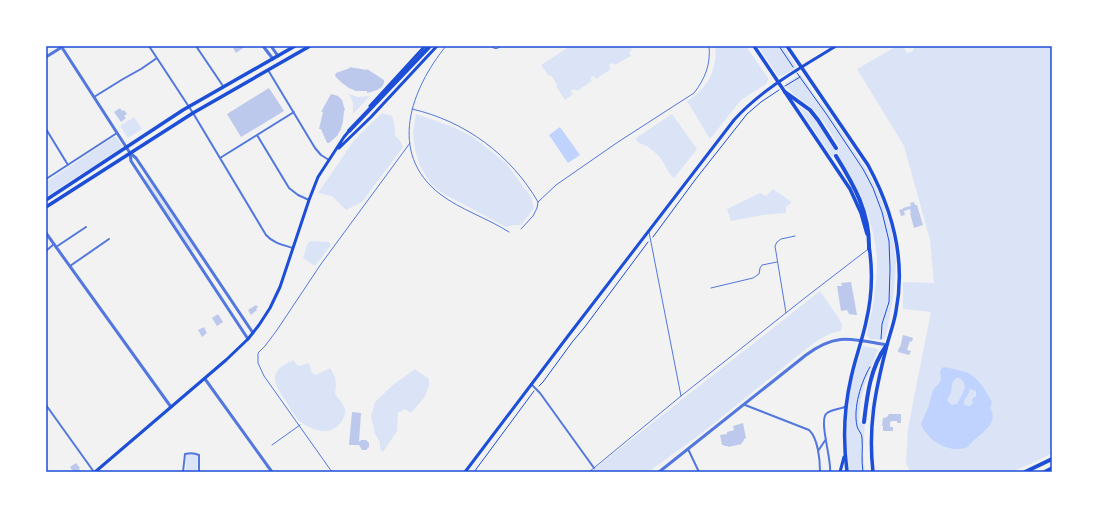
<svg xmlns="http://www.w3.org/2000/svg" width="1098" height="518" viewBox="0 0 1098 518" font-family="Inter,sans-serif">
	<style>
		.green { fill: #dbe4f7 }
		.water { fill: #bfd3fe; fill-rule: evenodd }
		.building { fill: #bdc9ec }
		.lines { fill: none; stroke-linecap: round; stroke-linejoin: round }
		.path { stroke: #1d4ed8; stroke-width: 1 }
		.service { stroke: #5277de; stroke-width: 1 }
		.minor { stroke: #5277de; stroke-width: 2 }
		.tertiary { stroke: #5277de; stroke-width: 3 }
		.secondary { stroke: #1d4ed8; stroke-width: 3 }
		.primary { stroke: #1d4ed8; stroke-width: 3.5 }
		.motorway { stroke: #1d4ed8; stroke-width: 4 }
		.neatline { fill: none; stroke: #1d4ed8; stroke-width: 1.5 }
	</style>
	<rect width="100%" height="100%" fill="#f2f2f2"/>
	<path class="green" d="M570,46H630L632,50L629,52L631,56L615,65L613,63L609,65L611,69L596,79L594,76L590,78L592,81L577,91L574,89L571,91L573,94L565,100L556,86L557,85L551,75L549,76L541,65Z
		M715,46H746L768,78V80L766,84L741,100L710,139L687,101C707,89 718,69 715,46Z
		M758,46H783L795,64L796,68L782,76H778Z
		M897,46H903L907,53L913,51L915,46H1052V453L1037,461L1011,472H910L906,463L908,428L931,312L903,309V282L934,283L930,240L904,146L857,69Z
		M800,74L802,76L816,97L827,110L867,170L881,198L892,230L896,263L894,292L888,326L885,338L882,340L870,339L867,335C867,327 870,319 872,311C874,299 876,285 877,272C879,229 859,190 838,155L832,157L798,106C816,115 825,134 836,151L840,147C831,134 823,118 810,107C802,100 793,95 786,87V83Z
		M349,94L358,97L370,96L353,114V103Z
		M382,113L392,116L395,126V136L399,139L403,147L362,202L346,210L332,196L318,193L355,139Z
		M416,114L453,127L473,137L487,148L506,163L531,197L534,208L521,225H514L506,227L444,194L431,184L420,166L415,150L413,132Z
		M672,114L697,149L674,178L669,173L666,167L659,156L647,146L639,143L636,140V138Z
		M134,117L142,129L128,138L120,126Z
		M114,137H116L122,145L121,148L46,197V182Z
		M148,179L195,250L192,251L145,180Z
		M773,189L792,202L786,207V213L763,215L731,221L727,209L760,193L766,196Z
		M310,241L329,242L331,245L315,266L303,258L307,245Z
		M820,291L838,317L842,325L841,331C827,333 817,341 806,349L698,436L648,472H590Z
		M863,346L878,349L865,384L861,399L859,422L865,423L863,453L865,472H848C846,446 846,410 851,385C854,371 859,358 863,346Z
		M293,360L298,366L309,363L312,373L316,375L330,368C336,377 337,382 335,393C338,398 343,404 345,409C346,413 344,417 342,421C332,436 316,432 302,423C295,418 290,408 286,401C280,393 270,380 278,370C281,366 288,363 293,360Z
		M415,369L429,379V386L424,398L411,413L405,409L398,413L397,431L383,452L380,449V442L375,434L371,417L375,402L394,384Z
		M189,453L198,455L197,472H186V455Z"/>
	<path class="water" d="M560,127L580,155L568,163L549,135Z
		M944,367C952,369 961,370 968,373C980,379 986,392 992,402L990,408C1000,423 980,434 971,443L968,447C951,454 928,442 921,424L929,405L933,390L940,382L941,378L940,371L942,368ZM956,378C960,378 962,379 964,383C967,390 960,397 957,404L952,405L947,401C948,397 950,396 951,392C953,384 950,385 956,378ZM970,389L976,391V397H974L972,400L973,403L970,406L965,405L964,403L965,398L967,397Z"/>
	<path class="building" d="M236,46H246L236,53L233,48Z
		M349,67L367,70V69L384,80V83L382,87L377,90L367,93V91H356L349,88L342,83L335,76L336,73L350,68Z
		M269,88L284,111L241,137L227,114Z
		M331,94L338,96L342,100L345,110L344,111L343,121L341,129L337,136L329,143H327L321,129H319L323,112H321Z
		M120,108L122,111L124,110L127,114L124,116L126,118L121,122L114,112Z
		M914,202L915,205H917L923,225L914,228L910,213H911L910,209L904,211L905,215L901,216L899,210L903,209V208L911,206L910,203Z
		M851,282L857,315H855L849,314L847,310L841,311L837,286H842L841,283Z
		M256,305L258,307L256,309L257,310L251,315L248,310Z
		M218,314L223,322L217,326L212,318Z
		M204,327L207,333L202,337L198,330Z
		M903,335L913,338L912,342L910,341L907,350L911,351L909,355L898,352L899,347L900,348Z
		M352,412L361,413L359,442L361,440H366L369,443V447L366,450H362L359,445H349Z
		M889,414H901V423H897V421H892L890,422V427H893V431H883V426H882L883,418L887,417Z
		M743,423L746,438L744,439L743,442L741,443L742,444L728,447V446H724V445H722L720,435L727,434V432L734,430L733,426Z
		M76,463L80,468L79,469L81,472H73L70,467Z"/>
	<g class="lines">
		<path class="path" d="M779,46L793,67
			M797,73L827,115L863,169L873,188L882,212L889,241L890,269L889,302L882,324L881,339
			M785,86L800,77
			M653,237L695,180L747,114L761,102L779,90
			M539,386L543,382L573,341L584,328L648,242
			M474,472L534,391
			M863,472C861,460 863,449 862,438C862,433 858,431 857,426C853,408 861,382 870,367"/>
		<path class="service" d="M446,46C411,89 387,153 440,194C461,210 487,218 509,232
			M491,46C494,50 498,49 501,46
			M412,109C465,121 511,155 538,202
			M521,229L533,216L537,208L538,202L556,185L618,142L694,93C705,79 711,64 709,46
			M649,232L681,396
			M711,288L753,278L759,274L760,268L762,265L777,262
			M786,313L775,246L777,242L781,239L795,236
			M272,445L300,425
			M332,472L264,376L258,363V353L265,346L277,330L321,264L410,143
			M589,472L681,396L806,297L867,250"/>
		<path class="minor" d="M149,46L193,113L266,235C273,243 283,245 293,248
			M196,46L223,86
			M268,70L315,148L321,155L329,160
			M94,97L123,79L141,69L157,58
			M46,129L68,165
			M257,135L289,188L298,195L309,200
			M220,158L294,112
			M46,179L117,133
			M56,247L86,227
			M46,251L54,244
			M70,266L109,239
			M531,384L540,393L594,468
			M46,405L94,472
			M745,405L809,430C818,438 820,460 820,472
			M688,449L699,472
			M818,451L826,439
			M183,472L185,454C189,453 195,453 199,455V472
			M830,472C832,460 818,419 827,413C832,409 840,409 845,407"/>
		<path class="tertiary" d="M61,46L130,153L131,161L248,339
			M263,46L273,59
			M271,46L278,56
			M46,57L62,47
			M130,153L136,158L253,333
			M46,233L171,407
			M205,379L272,472
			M659,472L806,355C837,332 852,339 887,345"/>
		<path class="secondary" d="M370,106L425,46
			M339,148L371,117L437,46
			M95,472L226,360L248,339L259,325L270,308L280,287L309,200L318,177L344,137L349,131
			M465,472L568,336L734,120C762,89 800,68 836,46
			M840,472L844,457"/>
		<path class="primary" d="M754,46L850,189L861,213L867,234
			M787,46L868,165C893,211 906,260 896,311C894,324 889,336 886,349C875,392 868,427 873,472
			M46,200L183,110L295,46
			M46,207L193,113L310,46
			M847,472C843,441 844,408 851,378C855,359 862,341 866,322C872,297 873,271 869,246
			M1044,472L1052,468"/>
		<path class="motorway" d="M785,92L810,110L818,120L836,148
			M349,131L430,46
			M836,156C854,185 870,213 869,249
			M864,422C867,396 870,368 886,346
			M1025,472L1052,459"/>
	</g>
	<rect width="1098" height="518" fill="none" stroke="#ffffff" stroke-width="94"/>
	<rect x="47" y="47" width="1004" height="424" class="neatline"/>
</svg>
